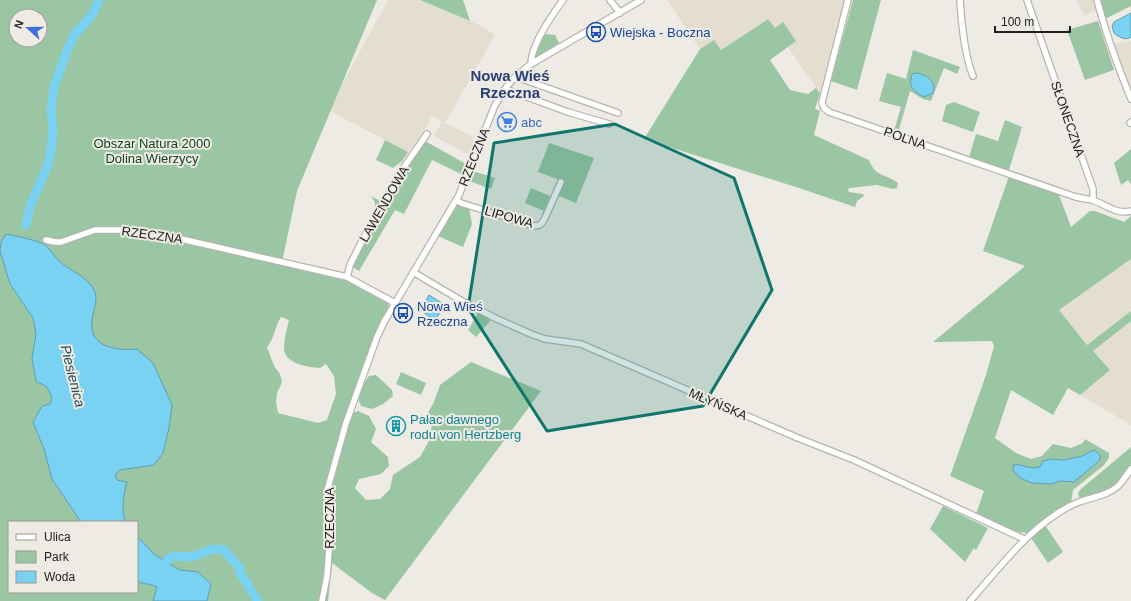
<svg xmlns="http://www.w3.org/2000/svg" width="1131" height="601" viewBox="0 0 1131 601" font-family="Helvetica,sans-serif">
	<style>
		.built { fill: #e4ded0 }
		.green { fill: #9bc6a3; fill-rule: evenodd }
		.water { fill: #79d2f2; stroke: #5f9db2 }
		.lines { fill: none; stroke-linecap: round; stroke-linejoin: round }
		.river { stroke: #79d2f2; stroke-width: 9 }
		.minor-casing { stroke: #b7b4ae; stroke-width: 8 }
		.minor { stroke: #fff; stroke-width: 5.5 }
		.marked { fill: #0f766e; fill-opacity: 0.2; stroke: #0f766e; stroke-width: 3; stroke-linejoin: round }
		.labels { text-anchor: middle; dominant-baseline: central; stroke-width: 4; stroke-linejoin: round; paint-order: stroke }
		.transit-label { font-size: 13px; fill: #164399; stroke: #edebe4; text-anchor: start }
		.street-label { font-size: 13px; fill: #22211e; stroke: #edebe4 }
		.shop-label { font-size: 13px; fill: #366cbe; stroke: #edebe4; text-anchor: start }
		.park-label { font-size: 13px; fill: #134221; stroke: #edebe4 }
		.culture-label { font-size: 13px; fill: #0d838f; stroke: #edebe4; text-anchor: start }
		.water-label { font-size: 14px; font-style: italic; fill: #254d5a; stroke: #edebe4 }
		.quarter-label { font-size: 15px; font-weight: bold; fill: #294078; stroke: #edebe4 }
	</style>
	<rect width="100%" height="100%" fill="#edebe4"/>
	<path class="built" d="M388,0H420L479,25L495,35L445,123L473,137L475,145L472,153H465L436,137L435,134L442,122L432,116L420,138L408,152L328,110Z
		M667,0H845L820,93L768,19L721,50L714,40L700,49Z
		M1076,0H1094L1097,10L1084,16Z
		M1131,41V92L1118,60L1113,44Z
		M1131,259V311L1087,345L1059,310Z
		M1131,321V425L1080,395L1110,370L1092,351Z"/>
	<path class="green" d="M0,0H377L297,191L282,262L345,278L387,302L389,306C371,343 357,381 345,422L350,423L353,413L358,411L369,416L376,429L371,442L388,457L389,466L381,474L359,479L355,488L366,500L380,499L390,489L393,475L420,457L430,439L432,422L428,413L434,402L440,385L471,362L541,391L385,600L372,593L332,563L328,601H0ZM16,16H40V40H16ZM281,317L289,320C287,329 284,340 284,349C285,364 308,367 320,368L326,364L334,376L336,394L327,420L318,423L278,413L276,402L277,393L282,382L280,374L274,366L267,347C276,336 274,327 281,317ZM9,522H137V592H9Z
		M420,0H463L470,21Z
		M853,0H881L857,90L831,81Z
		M1101,0H1131V6L1105,19Z
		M768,19L775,28L783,22L796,41L770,60L790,90L808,94L816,88L820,93L815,109L820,111L814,135L869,160C876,178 885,173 898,183L897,188L893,189L877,185L849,188L848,190L849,192L863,194L864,196L857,201L855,207L799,188L644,139L700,49L714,40L721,50Z
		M1098,21L1114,70L1085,80L1067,30Z
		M546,34L555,35L559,43L536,57L534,55L542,38Z
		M913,50L960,67L957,74L944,68L931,101L923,99L910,91L898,133L894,131L901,107L879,101L887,73L906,79Z
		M954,102L980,112L973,132L942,121L946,105Z
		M1005,120L1022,127L1009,170L969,157L976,134L998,141Z
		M385,140L408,152L402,161L393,168L376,160Z
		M425,141L466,164L463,175L432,160L404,214L395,210L359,271L354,268L353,263C360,247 376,221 375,204C375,201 373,199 371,196L382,202L397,169L407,164Z
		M549,143L594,158L576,203L557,195L563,180L557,179L538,172Z
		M1131,149V184L1128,180L1121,185L1114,163Z
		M473,171L495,178L491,189L469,181Z
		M1009,176L1059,195L1071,227L1090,211H1095L1124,222L1131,216V259L1059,310L1087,345L1131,311V321L1093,351L1110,370L1080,395L1068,388L1053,415L1011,390L995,438L1016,453L1031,459L1042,456L1053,444L1071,448L1083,443L1085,439L1109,453V458L1103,466L1073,490L1071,503L1049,516L1028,533L1017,532L976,514L984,491L950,476L986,375L994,346L992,341L933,342L1025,266L983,251ZM1094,451L1074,482L1060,481L1051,484L1014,464C1035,468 1033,473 1052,459C1068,461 1079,457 1094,451Z
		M531,188L550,196L544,211L525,203Z
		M457,205L469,208L472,224L463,247L438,236Z
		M478,313L491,320L476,337L468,330Z
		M401,372L426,383L421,395L396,384Z
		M376,375L392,390L393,396L383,404L372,409L361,406L358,399L363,385L369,376Z
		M1131,447V464L1116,483L1106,491L1082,499L1079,497L1078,493L1081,489Z
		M943,506L988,528L976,550L974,548L965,562L930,529Z
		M1045,525L1063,552L1048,563L1031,538Z"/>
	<path class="water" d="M1131,13V37C1125,41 1119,37 1114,33L1112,26L1114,22Z
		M917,73C927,75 937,82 933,93L924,97C913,90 908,88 912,74Z
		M6,234C15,236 38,240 45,245C50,249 54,256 59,261C70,271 87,276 94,290C99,300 93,309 92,320C88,347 116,351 137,349L153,363L172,405L169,428L163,453L154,465L120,470L115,475L117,480L127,482C124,492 120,513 126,522H81L52,479L44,449L33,422L42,406L50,404L52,397L47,387L36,381L32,359L36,334L33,318L10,284L0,251L1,242Z
		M429,295L445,305L435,320L420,310Z
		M1094,450L1100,455V460L1074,482L1060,481L1051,484L1032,483L1020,478L1013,470L1014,464L1033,468L1040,467L1043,461L1052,459L1064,460L1082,456Z
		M137,536L154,554L180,570L198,572L211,584L207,601H153L157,587C150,583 144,585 137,581Z"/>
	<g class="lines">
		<path class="river" d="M26,225L31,204L48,165L51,150L53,132L51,109L54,87L68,48L76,33L93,14L99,0
			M137,573C146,576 155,572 164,569L168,559L174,556L191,557L210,550L219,549L224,550L240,568V573L258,601"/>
		<defs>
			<path id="minor" d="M610,0L620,13
				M848,0L822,102L824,108L829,112L1076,197C1081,198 1087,199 1092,200C1105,204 1117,215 1131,211
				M960,0C961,21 965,57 973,76
				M1027,0L1093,189V200
				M1097,0C1106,34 1118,67 1131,99
				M531,64C531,46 552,15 563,0
				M519,74L522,79L618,113
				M505,89L568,112L609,124
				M1130,123L1131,122
				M456,200L461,203L533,226C539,226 541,225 544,220L561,182
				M46,240L55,242H61L95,230H120L181,239L347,277L395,303
				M413,272L462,301L497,319L531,334L545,339L581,344L798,438L854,460L1024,539
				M347,277L350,265L366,233L406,164L427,134
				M322,601L327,576L329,549L327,491L346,423L377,337L384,322L459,195L495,105L507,86L515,77L531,64L641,0
				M970,601C997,571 1021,538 1055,515C1062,510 1071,505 1079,502C1093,497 1110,495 1120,484C1124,479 1128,473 1131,469"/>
		</defs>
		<use href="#minor" class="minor-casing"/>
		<use href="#minor" class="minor"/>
	</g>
	<path class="marked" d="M615,124L734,178L772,290L703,406L547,431L468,308L494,143Z"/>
	<defs>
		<symbol id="bus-ring" viewBox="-11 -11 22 22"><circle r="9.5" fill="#edebe4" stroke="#1a4fb4" stroke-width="1.5"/><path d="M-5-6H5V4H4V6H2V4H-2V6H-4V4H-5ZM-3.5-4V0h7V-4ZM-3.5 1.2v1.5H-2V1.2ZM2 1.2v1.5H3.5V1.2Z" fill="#1a4fb4"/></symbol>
		<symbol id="supermarket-ring" viewBox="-11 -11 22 22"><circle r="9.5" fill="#edebe4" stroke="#3f7fe0" stroke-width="1.5"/><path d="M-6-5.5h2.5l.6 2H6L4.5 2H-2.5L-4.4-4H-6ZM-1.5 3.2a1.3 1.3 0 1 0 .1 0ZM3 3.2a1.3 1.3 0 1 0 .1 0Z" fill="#3f7fe0"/></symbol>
		<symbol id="building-ring" viewBox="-11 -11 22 22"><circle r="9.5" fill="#edebe4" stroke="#0f9aa8" stroke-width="1.5"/><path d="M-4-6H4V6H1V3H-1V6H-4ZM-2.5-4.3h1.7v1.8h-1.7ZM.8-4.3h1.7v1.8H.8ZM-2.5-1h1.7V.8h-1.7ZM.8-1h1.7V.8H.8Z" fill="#0f9aa8"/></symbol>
	</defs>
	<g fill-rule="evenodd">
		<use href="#bus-ring" x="585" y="21" width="22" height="22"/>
		<use href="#supermarket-ring" x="496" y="111" width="22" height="22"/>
		<use href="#bus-ring" x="392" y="302" width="22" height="22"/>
		<use href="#building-ring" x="385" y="415" width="22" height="22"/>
	</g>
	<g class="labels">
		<g class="transit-label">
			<text x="610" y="32">Wiejska - Boczna</text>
			<text x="417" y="306">Nowa Wieś<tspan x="417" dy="15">Rzeczna</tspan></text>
		</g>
		<g class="street-label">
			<text transform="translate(1068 119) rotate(71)">SŁONECZNA</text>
			<text transform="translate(905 138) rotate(19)">POLNA</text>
			<text transform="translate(474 157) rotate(-68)">RZECZNA</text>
			<text transform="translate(384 204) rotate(-60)">LAWENDOWA</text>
			<text transform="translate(509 217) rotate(16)">LIPOWA</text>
			<text transform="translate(152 235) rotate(8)">RZECZNA</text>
			<text transform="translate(718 404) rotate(23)">MŁYŃSKA</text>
			<text transform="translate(329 518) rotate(-90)">RZECZNA</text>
		</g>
		<g class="shop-label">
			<text x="521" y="122">abc</text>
		</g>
		<g class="park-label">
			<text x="152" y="143">Obszar Natura 2000<tspan x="152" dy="15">Dolina Wierzycy</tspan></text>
		</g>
		<g class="culture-label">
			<text x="410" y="419">Pałac dawnego<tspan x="410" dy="15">rodu von Hertzberg</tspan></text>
		</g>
		<g class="water-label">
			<text transform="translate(73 376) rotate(76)">Piesienica</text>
		</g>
		<g class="quarter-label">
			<text x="510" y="75">Nowa Wieś<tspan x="510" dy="17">Rzeczna</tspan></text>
		</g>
	</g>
	<rect x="8" y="521" width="130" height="72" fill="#edebe4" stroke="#9c9a95"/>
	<rect x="16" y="534" width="20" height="6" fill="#ffffff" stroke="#9c9a95"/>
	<text x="44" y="541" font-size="12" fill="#22211e">Ulica</text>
	<rect x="16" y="551" width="20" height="12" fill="#9bc6a3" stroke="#9c9a95"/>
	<text x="44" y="561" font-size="12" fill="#22211e">Park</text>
	<rect x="16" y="571" width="20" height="12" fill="#79d2f2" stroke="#9c9a95"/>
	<text x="44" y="581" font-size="12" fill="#22211e">Woda</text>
	<g transform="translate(28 28) rotate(291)"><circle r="19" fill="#edebe4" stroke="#9c9a95"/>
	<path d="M0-3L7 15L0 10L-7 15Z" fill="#426ddf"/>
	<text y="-6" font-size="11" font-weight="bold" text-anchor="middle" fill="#22211e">N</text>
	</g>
	<path d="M995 26v6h75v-6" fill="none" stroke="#22211e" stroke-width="2"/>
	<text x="1001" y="26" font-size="12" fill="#22211e" stroke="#edebe4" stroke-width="3" paint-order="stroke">100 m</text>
</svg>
